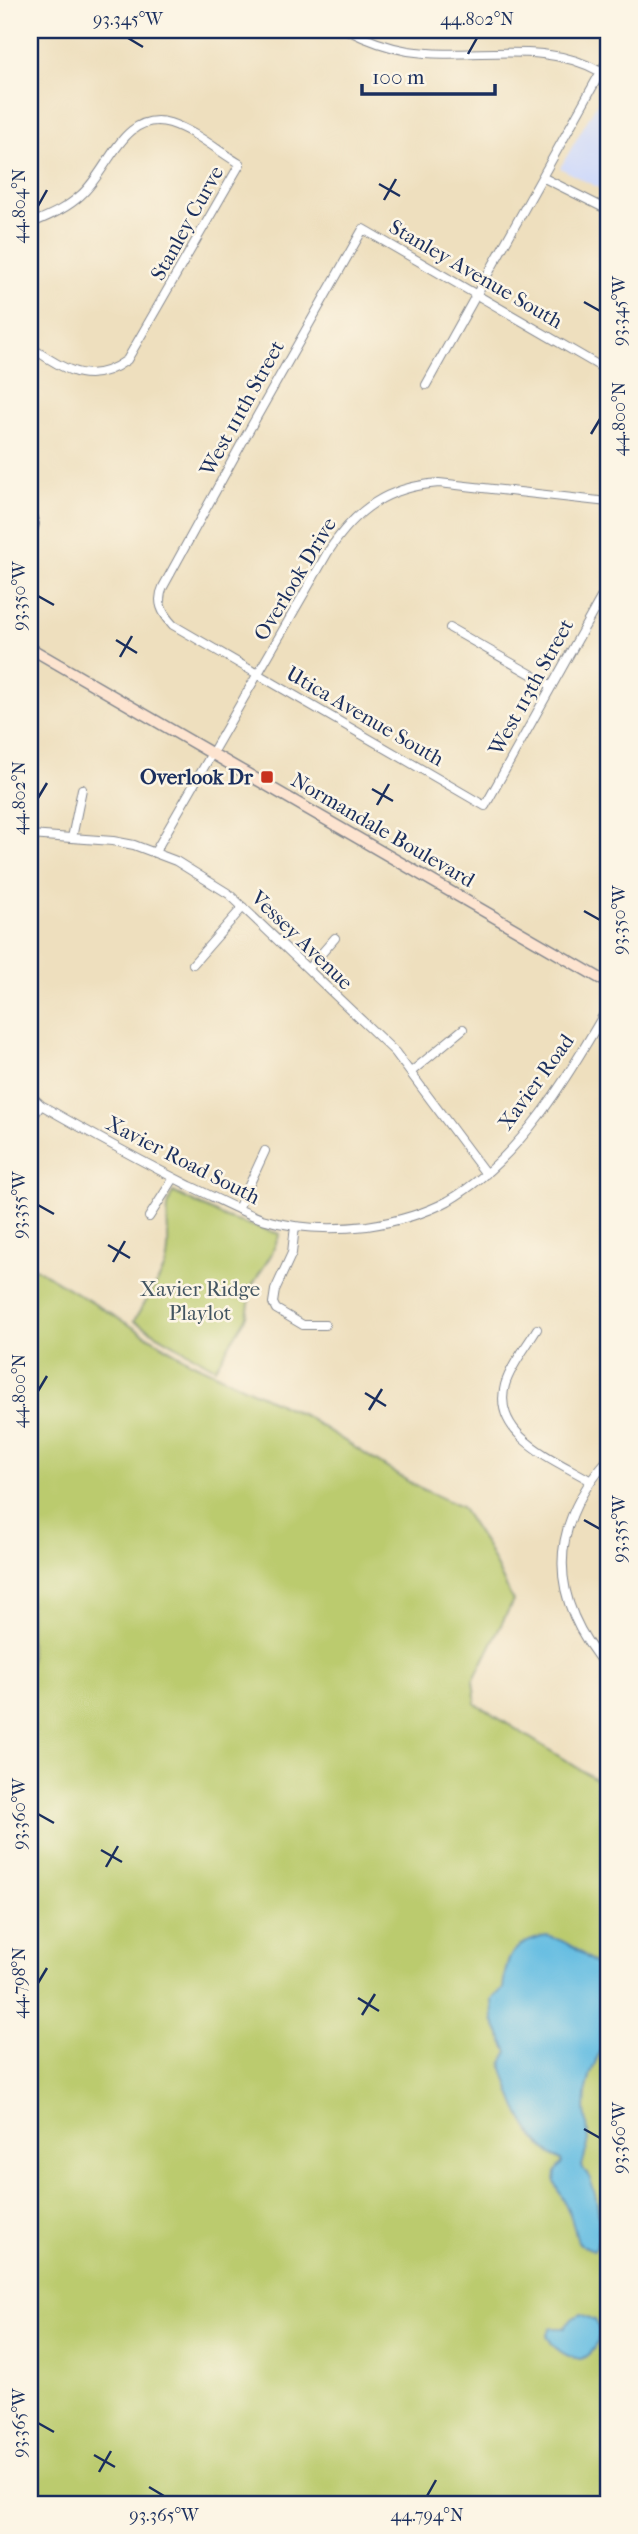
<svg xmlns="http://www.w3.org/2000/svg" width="638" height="2534" viewBox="0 0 638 2534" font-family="'IM FELL French Canon',serif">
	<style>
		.built { fill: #d0daf9 }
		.green { fill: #bbcb6e; stroke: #6b7d66; stroke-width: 2 }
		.water { fill: #65bde2; stroke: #4076a0; stroke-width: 2 }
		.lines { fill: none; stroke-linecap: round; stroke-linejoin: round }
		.street-casing { stroke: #84878e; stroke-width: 10 }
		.secondary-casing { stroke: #84878e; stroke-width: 13 }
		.street { stroke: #fff; stroke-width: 8 }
		.secondary { stroke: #fde4d0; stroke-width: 10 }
		.ticks { fill: none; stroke: #1b2f5e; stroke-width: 2.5 }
		.poi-dot { fill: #c8321e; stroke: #fcf5e5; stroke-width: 2.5 }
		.labels { text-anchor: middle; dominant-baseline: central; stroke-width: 5; stroke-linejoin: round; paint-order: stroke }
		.street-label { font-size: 21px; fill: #1b2f5e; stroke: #fcf5e5 }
		.poi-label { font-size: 21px; font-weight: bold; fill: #1b2f5e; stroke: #fcf5e5; text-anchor: end }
		.park-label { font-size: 21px; fill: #435662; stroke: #fcf5e5 }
		.neatline { fill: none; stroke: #1b2f5e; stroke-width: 2.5 }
		.ticks-label { font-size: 18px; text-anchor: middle; fill: #1b2f5e }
	</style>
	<rect width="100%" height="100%" fill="#fcf5e5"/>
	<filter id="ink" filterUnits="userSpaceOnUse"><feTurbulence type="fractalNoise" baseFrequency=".0143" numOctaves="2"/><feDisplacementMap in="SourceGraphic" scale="14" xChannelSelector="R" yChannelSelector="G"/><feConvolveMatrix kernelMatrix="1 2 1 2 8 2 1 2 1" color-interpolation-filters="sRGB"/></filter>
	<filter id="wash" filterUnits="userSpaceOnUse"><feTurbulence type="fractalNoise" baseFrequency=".00686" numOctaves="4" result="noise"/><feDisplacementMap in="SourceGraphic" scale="28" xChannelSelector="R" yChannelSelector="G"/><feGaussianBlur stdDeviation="1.57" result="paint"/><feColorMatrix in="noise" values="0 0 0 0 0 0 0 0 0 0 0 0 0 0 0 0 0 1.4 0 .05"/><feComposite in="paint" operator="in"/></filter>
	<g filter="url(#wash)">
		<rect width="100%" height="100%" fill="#eedfbe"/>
		<path class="built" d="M608,84V193L560,168Z"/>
		<path class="green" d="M173,1192L226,1218L280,1234L271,1255L252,1286L247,1316L215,1368L134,1321C143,1304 161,1281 166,1263C173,1240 161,1213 173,1192Z
			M30,1265L189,1361L305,1416L414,1485L461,1507L487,1547L513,1601L473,1681L476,1704L608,1787V2504H30Z"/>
		<path class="water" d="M547,1936C571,1941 590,1960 608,1975V2031L591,2073L586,2093L585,2110L589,2140L582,2166C584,2171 588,2174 590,2179C597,2197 605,2234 594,2250L579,2245L570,2214L555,2182L556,2172L562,2163L561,2160C531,2145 515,2108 506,2078C505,2073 501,2067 503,2061C504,2058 506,2055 508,2052L493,2020L492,1999L503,1989C506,1957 511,1943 547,1936Z
			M581,2314L595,2320C604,2334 597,2352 582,2359C567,2358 553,2349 547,2335L551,2328H564L573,2318Z"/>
	</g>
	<g filter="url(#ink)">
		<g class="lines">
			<defs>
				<path id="street" d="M347,30C367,40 386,47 408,51C473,61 542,38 601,72
					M542,177L608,210
					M30,224C48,216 66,209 81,195C109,171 123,109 170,123C195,131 218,151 240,164L127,360C88,388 65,369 30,347
					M608,371L363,229L243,441L163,587C156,602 162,613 173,625L485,806L608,585
					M426,385L608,59
					M30,510L35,524L30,541
					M450,628L552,686
					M30,835L113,841L134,845L176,861L229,894L395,1052L486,1174
					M72,838L82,789
					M155,852L328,552C356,509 387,487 439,483L608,502
					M608,853V865
					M193,964L243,907
					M308,969L335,938
					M411,1072L463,1029
					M30,1095L41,1105C90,1133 139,1160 190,1186C214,1197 237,1210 262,1219C296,1229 332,1230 367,1226C394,1222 424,1214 448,1201C520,1159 568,1077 608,1007
					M30,1121L41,1105
					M238,1209L265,1151
					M149,1217L174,1178
					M295,1226L292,1253L275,1290L273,1303L276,1309L303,1325H325
					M537,1329C527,1346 511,1365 505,1385C491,1436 556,1460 591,1481
					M608,1459C547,1529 548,1599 608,1669"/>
				<path id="secondary" d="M30,648L608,983"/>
			</defs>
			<use href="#street" class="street-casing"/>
			<use href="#secondary" class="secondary-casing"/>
			<use href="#street" class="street"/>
			<use href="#secondary" class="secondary"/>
		</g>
	</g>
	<path class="ticks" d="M128,38L143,47M468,54L477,38M379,184L400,196M384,200L396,179M38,206L47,190M584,302L600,311M591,434L600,419M38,596L54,605M116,640L137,653M120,657L132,636M372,789L393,801M38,798L47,783M377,805L389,784M584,911L600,920M38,1205L54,1214M108,1245L130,1258M113,1262L125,1241M38,1391L47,1376M365,1393L386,1406M369,1410L382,1389M584,1520L600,1529M38,1814L54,1823M101,1850L122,1862M106,1867L118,1846M38,1983L47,1968M358,1998L379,2011M362,2015L375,1994M584,2129L600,2138M38,2423L54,2432M94,2455L115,2467M99,2472L111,2451M149,2487L164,2496M427,2496L436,2480"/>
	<rect class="poi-dot" x="260" y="770" width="14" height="14" rx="3.5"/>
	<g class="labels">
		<g class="street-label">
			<text transform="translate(187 223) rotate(-61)">Stanley Curve</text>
			<text transform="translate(476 274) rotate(30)">Stanley Avenue South</text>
			<text transform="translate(242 408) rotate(-61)">West 111th Street</text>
			<text transform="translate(295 579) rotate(-59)">Overlook Drive</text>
			<text transform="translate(531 687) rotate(-61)">West 113th Street</text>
			<text transform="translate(365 716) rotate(30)">Utica Avenue South</text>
			<text transform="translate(383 830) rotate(30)">Normandale Boulevard</text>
			<text transform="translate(302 940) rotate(44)">Vessey Avenue</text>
			<text transform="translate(536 1082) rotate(-54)">Xavier Road</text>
			<text transform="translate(183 1160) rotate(27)">Xavier Road South</text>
		</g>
		<g class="poi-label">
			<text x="253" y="777">Overlook Dr</text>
		</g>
		<g class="park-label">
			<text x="200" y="1289">Xavier Ridge<tspan x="200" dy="24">Playlot</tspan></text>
		</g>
	</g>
	<rect width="638" height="2534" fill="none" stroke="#fcf5e5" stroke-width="77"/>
	<path d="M362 84v10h133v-10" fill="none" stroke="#1b2f5e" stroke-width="3.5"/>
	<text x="372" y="84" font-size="21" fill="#1b2f5e" stroke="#fcf5e5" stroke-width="5" paint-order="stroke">100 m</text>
	<rect x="38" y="38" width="562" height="2458" class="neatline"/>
	<g class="ticks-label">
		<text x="128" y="25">93.345°W</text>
		<text x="477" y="25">44.802°N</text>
		<text transform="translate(19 206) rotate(-90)" y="6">44.804°N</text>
		<text transform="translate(619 311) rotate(-90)" y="6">93.345°W</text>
		<text transform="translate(619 419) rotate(-90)" y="6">44.800°N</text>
		<text transform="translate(19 596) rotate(-90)" y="6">93.350°W</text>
		<text transform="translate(19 798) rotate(-90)" y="6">44.802°N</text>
		<text transform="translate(619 920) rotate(-90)" y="6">93.350°W</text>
		<text transform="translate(19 1205) rotate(-90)" y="6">93.355°W</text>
		<text transform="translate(19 1391) rotate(-90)" y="6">44.800°N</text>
		<text transform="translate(619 1529) rotate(-90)" y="6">93.355°W</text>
		<text transform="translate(19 1814) rotate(-90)" y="6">93.360°W</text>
		<text transform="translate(19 1983) rotate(-90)" y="6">44.798°N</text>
		<text transform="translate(619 2138) rotate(-90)" y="6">93.360°W</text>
		<text transform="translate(19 2423) rotate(-90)" y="6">93.365°W</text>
		<text x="164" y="2521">93.365°W</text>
		<text x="427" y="2521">44.794°N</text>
	</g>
</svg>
